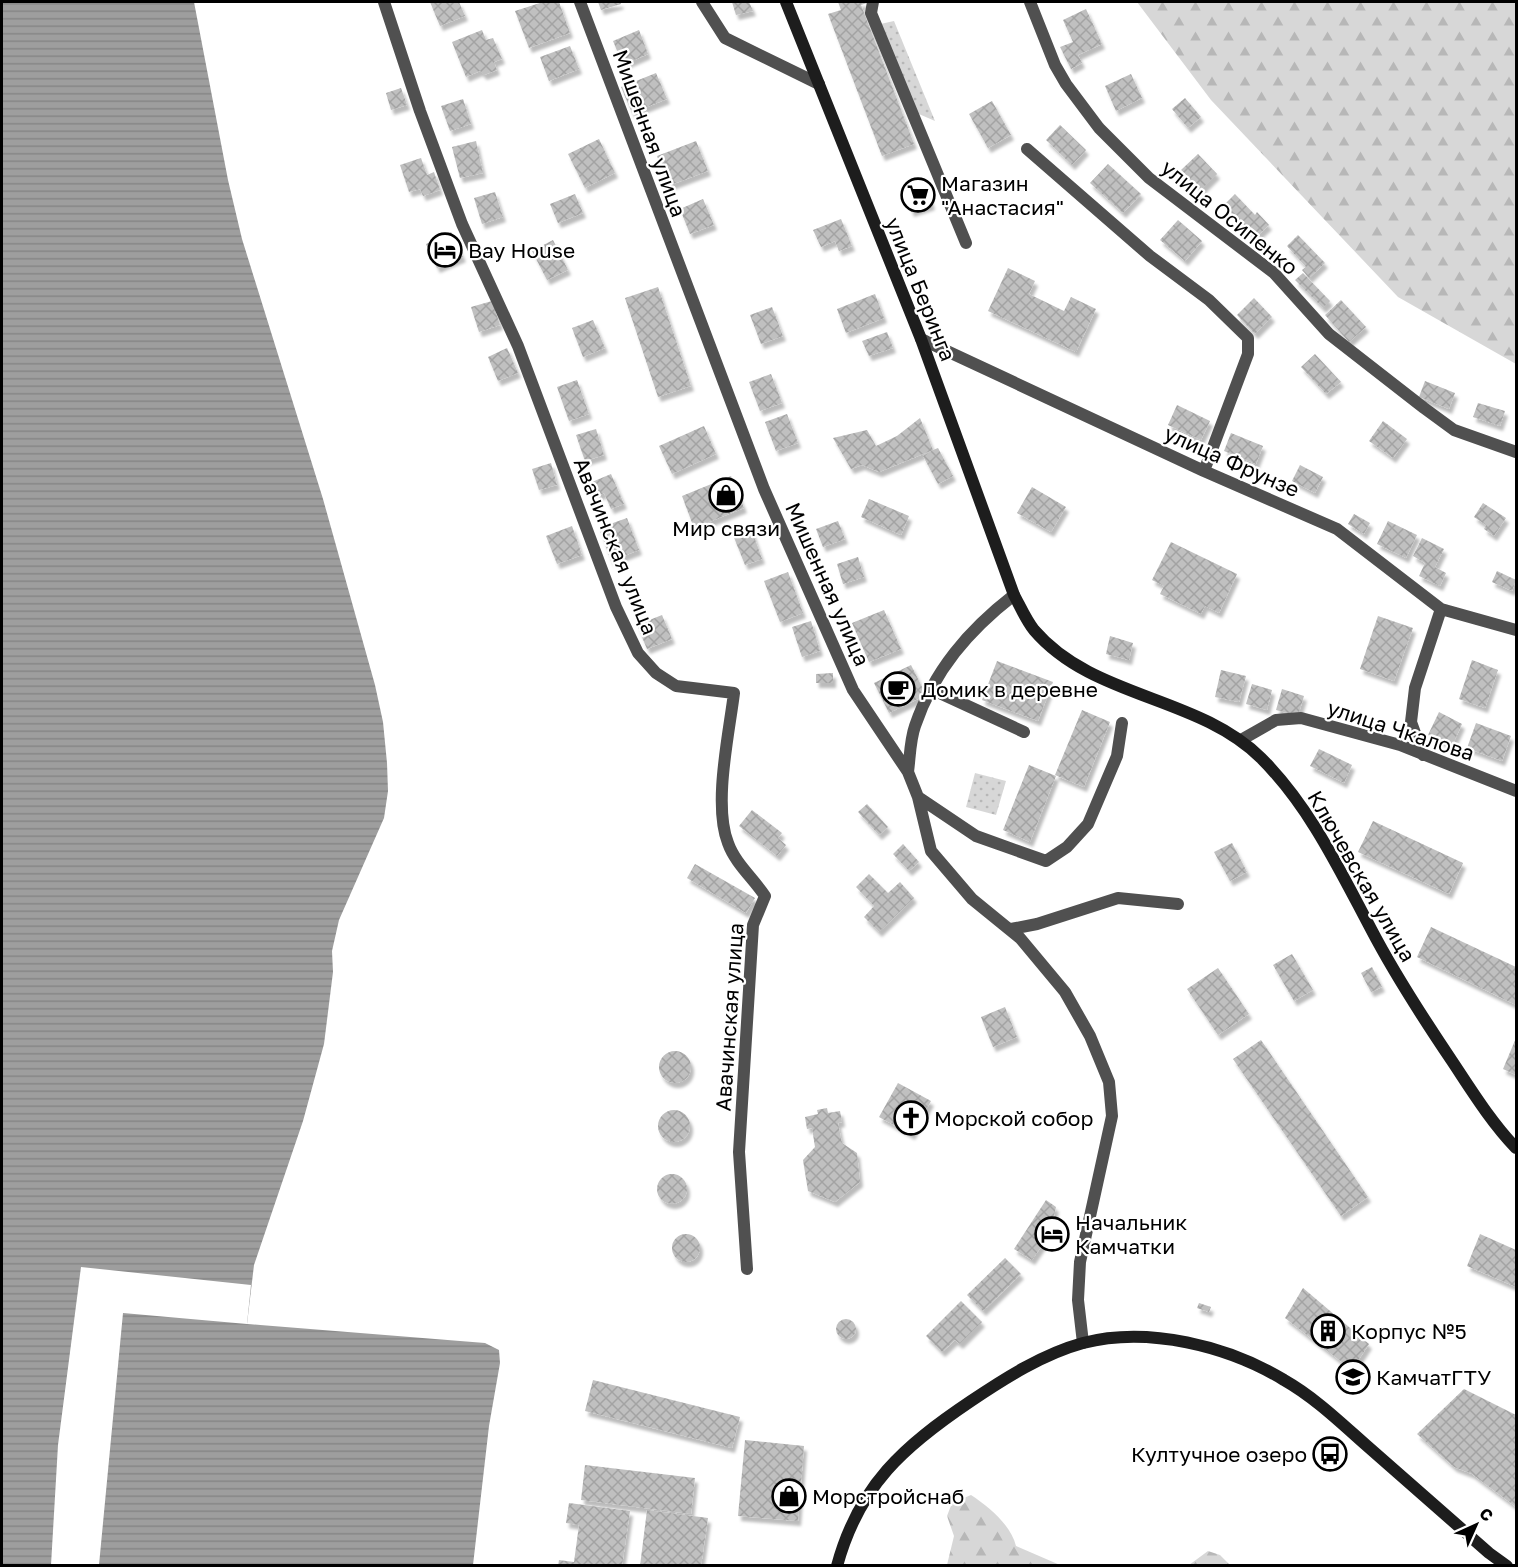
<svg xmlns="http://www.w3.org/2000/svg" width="1518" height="1567" viewBox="0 0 1518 1567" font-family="'Golos Text',sans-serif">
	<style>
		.forest { fill: url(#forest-firs) }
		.park { fill: url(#park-dots) }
		.water { fill: url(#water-rules) }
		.pier { fill: #fff }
		.building { fill: url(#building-cross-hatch); filter: url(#shadow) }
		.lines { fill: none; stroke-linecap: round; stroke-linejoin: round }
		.street { stroke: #505050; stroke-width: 12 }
		.secondary { stroke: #1d1d1d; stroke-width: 12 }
		.labels { text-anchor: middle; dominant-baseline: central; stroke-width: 4.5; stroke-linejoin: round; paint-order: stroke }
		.street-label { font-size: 21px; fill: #000; stroke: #fff }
		.poi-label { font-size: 21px; fill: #000; stroke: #fff; text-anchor: start }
	</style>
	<defs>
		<pattern id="forest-firs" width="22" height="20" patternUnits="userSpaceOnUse" patternTransform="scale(1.5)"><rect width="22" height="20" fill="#d7d7d7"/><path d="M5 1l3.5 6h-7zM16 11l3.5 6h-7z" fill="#b7b7b7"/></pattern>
		<pattern id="park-dots" width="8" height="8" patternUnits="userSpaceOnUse" patternTransform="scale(1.5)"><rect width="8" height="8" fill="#d7d7d7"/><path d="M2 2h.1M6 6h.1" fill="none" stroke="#b7b7b7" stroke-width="1.8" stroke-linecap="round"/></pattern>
		<pattern id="water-rules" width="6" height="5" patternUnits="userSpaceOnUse" patternTransform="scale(1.5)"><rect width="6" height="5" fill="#9e9e9e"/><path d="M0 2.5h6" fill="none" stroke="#868686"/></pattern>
		<pattern id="building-cross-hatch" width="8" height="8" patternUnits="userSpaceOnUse" patternTransform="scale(1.5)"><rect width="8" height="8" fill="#c0c0c0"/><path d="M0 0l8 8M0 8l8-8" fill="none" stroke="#a3a3a3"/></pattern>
		<filter id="shadow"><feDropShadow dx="3" dy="5" stdDeviation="1.5" flood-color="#0004"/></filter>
	</defs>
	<rect width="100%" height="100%" fill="#fff"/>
	<path class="forest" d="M1137,2H1516V364L1398,297L1211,100Z
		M971,1495C989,1507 1011,1525 1016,1546L1060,1565H947L954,1536L947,1516L952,1503Z
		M1208,1551L1220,1555L1230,1565H1189Z"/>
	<path class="park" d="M894,21L935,121L912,111L876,25Z
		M975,773L1006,781L996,815L966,807Z"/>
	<path class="water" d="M2,2H194L228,180L242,239L323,499L375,685L383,722L387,763L388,791L384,818L339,920L332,951L333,972L324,1044L303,1121L254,1265L247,1324L485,1343L499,1350L500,1363L489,1426L473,1565L2,1566Z"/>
	<path class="pier" d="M81,1267L251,1285L247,1324L123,1313L99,1565H51L58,1445Z"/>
	<path class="building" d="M430,2H459L465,16L440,26Z
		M543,2H559L570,33L529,48L515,11Z
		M598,2H620L621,4L601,10Z
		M732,2H749L753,11L736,15Z
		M838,2H870L861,5L914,144L882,156L828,14L841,10Z
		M1086,9L1102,44L1078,55L1082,63L1071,69L1060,47L1073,42L1063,20Z
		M482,30L486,40L493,38L502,59L494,62L497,70L484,75L480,71L466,77L452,42Z
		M639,30L648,54L623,65L613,41Z
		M570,46L579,69L549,81L540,57Z
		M656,73L667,99L632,113L621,87Z
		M1131,74L1142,98L1116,111L1105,86Z
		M401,88L407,105L391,110L386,93Z
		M1185,98L1201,117L1188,128L1172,109Z
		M463,99L471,124L450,131L441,106Z
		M992,101L1011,135L988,148L969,114Z
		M1060,125L1086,150L1072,165L1046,140Z
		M599,139L615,173L585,188L568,154Z
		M476,141L483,173L460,178L452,147Z
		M696,141L708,171L668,186L657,156Z
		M1198,154L1217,174L1201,190L1181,170Z
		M421,158L427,175L434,172L440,190L423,196L420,189L409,192L400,165Z
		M1108,164L1141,194L1123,213L1090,183Z
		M924,179L932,205L911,212L903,186Z
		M495,192L503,217L482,224L474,198Z
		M575,194L583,213L558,223L550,204Z
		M1235,194L1255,215L1257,212L1269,225L1255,238L1224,205Z
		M703,199L714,225L690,234L680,209Z
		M841,219L852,246L839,251L835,241L821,247L813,230Z
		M1178,220L1202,241L1185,261L1160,240Z
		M451,232L463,257L437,268L426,244Z
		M1298,235L1325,263L1309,278L1302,270L1306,267L1287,246Z
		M553,240L568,270L547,280L532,251Z
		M1008,268L1035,281L1029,294L1064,311L1071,297L1096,309L1076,352L988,311Z
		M1303,273L1330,301L1323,308L1295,280Z
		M658,287L691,386L658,397L625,298Z
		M875,294L884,318L846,333L837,309Z
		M1254,298L1272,317L1255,334L1237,315Z
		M1341,300L1366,327L1349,342L1325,315Z
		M492,301L500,325L479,332L471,307Z
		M772,307L783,336L761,344L750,315Z
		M593,320L605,348L583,357L572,328Z
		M887,332L893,348L869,356L862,341Z
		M507,348L518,373L498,381L488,357Z
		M1315,354L1341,382L1326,394L1301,367Z
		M771,374L782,403L760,411L749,382Z
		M577,380L589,414L569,421L557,387Z
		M1425,381L1455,393L1449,409L1419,397Z
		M1478,403L1505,411L1500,426L1473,417Z
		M1177,405L1210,421L1201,440L1168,425Z
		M787,414L798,443L776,451L765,422Z
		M920,418L933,450L938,448L953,476L938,484L923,456L933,450L879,472L862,465L851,469L833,438L867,430L876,446L897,436Z
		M1383,421L1407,439L1393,458L1369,441Z
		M704,426L716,454L672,474L659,446Z
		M596,429L604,455L585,461L576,435Z
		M1231,433L1263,446L1256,464L1224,451Z
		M551,463L557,485L539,490L532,469Z
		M1300,465L1323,477L1315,493L1292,481Z
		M611,474L624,504L611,509L604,493L598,496L592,482Z
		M731,476L744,508L694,528L682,496Z
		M1032,487L1066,507L1051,532L1017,513Z
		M869,499L909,516L901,535L861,517Z
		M1483,503L1506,518L1494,536L1484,529L1486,525L1474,517Z
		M1354,514L1370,523L1364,534L1348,524Z
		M627,518L639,550L611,561L599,528Z
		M838,521L845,539L823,547L816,529Z
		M1388,521L1417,535L1406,558L1377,544Z
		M572,526L582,555L557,564L546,536Z
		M751,528L762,559L745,565L733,535Z
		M1422,538L1444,549L1435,567L1446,573L1440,586L1419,576L1425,563L1413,556Z
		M1171,542L1237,574L1219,613L1205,606L1201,614L1160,594L1164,586L1152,580Z
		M858,557L864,577L843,584L837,564Z
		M1497,571L1516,580L1512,591L1492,582Z
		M788,572L803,613L780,622L764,581Z
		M884,610L901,649L869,662L852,623Z
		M662,615L672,639L647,649L637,625Z
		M1378,616L1413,628L1394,681L1360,669Z
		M811,621L820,651L802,657L792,627Z
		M1110,636L1133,643L1129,660L1106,654Z
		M1472,660L1498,670L1485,708L1459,699Z
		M997,661L1053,682L1038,721L982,700Z
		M911,665L926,695L889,713L874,683Z
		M1221,670L1246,676L1239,702L1215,697Z
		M833,673V683H816V674Z
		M1252,684L1272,690L1267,710L1246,704Z
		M1282,689L1304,696L1298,716L1276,710Z
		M1082,710L1110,722L1084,787L1055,775Z
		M1439,712L1462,724L1452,746L1428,735Z
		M1476,723L1511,736L1502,761L1467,748Z
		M1319,749L1352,765L1344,783L1310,766Z
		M1029,765L1056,776L1030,842L1003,830Z
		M867,804L888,827L879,835L858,812Z
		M752,810L782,833L778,838L786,845L777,856L739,826Z
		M1373,821L1463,863L1449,894L1358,852Z
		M1232,843L1247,872L1230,881L1214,852Z
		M903,844L919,862L909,871L893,854Z
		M695,864L755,898L746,913L687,878Z
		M869,874L888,893L900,882L914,898L879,932L864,917L874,906L856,887Z
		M1431,927L1516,967V1005L1417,957Z
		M1292,954L1313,990L1294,1001L1273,965Z
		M1372,967L1382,987L1371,992L1361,973Z
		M1218,968L1249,1014L1218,1035L1187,989Z
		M1005,1007L1017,1037L993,1047L981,1017Z
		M1516,1038V1075L1503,1069Z
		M1261,1040L1368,1197L1341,1216L1233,1059Z
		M659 1067a16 16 0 1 1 32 0a16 16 0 1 1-32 0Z
		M898,1083L931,1101L912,1135L879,1117Z
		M827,1108L828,1113L840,1111L842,1122L838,1123L842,1143L857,1153L860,1182L835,1202L808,1191L803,1160L815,1147L812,1128L807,1129L805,1117L818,1114L817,1110Z
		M658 1126a16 16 0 1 1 32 0a16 16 0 1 1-32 0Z
		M657 1189a15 15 0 1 1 30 0a15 15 0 1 1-30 0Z
		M1046,1200L1056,1207L1050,1234L1032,1260L1014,1249Z
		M672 1248a14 14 0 1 1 28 0a14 14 0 1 1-28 0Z
		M1480,1234L1516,1250V1287L1467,1266Z
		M1005,1258L1021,1274L983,1311L967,1295Z
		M1303,1288L1369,1344L1352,1370L1285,1318Z
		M961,1301L982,1322L960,1344L955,1340L942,1352L926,1336Z
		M1199,1303L1211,1307L1209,1312L1197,1308Z
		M836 1329a10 10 0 1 1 20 0a10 10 0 1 1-20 0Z
		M593,1380L740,1417L732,1448L585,1411Z
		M1464,1389L1516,1415V1507L1472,1474L1454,1467L1417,1434Z
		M745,1440L804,1446L798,1521L738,1516Z
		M1325,1450L1335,1457L1332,1461L1322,1454Z
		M585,1465L695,1478L691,1514L581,1500Z
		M569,1503L630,1511L622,1566H558L559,1560L574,1562L579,1525L566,1523Z
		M647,1510L708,1518L701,1566H640Z"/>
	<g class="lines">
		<path class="street" d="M384,2L420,111L462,224L518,346L616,607L638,653L656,673L676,686L734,693C729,734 713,805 728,843C735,863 753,878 765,896L753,925L739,1152L747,1269
			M580,2L764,489L853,690L908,772L918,797L931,851L972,899L1020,938L1065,992L1090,1036L1109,1082L1112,1116L1080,1262L1078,1300L1083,1343
			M702,2L725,38L819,84
			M873,2L871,13L966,243
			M1030,2L1055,65L1066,84L1099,128L1149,178L1274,273L1329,334L1424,408L1454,430L1516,452
			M1027,149L1150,256L1209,300L1248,338V354L1204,471
			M921,339L1204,471L1337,529L1441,609L1516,630
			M931,689L1024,732
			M1241,740L1276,720L1301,718L1400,745L1516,791
			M1423,755L1411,722L1415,688L1441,609
			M908,772C910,757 910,740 915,726C934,670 969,630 1014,595
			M918,797L976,836L1046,861L1067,847L1088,824L1117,756L1122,723
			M1011,929L1037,924L1118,898L1178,904"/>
		<path class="secondary" d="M786,2L921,339L1014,595C1020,606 1026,620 1034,630C1093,699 1197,695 1261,758C1310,807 1339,869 1371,929C1395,975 1423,1018 1452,1061C1472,1091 1491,1122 1516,1148
			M837,1566C859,1485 904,1446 971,1401C1005,1378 1043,1354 1083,1343C1148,1326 1228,1346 1284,1380C1314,1397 1340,1422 1366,1445C1407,1481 1448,1517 1489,1553L1507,1566"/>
	</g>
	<defs>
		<symbol id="supermarket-ring" viewBox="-11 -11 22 22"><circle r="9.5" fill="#fff" stroke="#000" stroke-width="1.5"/><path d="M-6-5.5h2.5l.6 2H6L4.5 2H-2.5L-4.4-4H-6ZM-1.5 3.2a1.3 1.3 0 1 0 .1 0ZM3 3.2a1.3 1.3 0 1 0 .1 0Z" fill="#000"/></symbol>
		<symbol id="hotel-ring" viewBox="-11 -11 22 22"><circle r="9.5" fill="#fff" stroke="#000" stroke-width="1.5"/><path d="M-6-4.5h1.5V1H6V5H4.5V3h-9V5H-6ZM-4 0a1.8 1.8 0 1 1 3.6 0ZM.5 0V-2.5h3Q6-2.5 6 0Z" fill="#000"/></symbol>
		<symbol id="shop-ring" viewBox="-11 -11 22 22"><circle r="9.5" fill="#fff" stroke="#000" stroke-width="1.5"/><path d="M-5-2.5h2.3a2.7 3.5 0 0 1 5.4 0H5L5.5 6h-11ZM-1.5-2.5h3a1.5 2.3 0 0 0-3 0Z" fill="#000"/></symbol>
		<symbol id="cafe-ring" viewBox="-11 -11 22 22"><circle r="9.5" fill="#fff" stroke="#000" stroke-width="1.5"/><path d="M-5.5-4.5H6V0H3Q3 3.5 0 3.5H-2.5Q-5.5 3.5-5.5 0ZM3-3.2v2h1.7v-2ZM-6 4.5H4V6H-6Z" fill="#000"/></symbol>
		<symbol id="church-ring" viewBox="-11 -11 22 22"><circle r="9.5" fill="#fff" stroke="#000" stroke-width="1.5"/><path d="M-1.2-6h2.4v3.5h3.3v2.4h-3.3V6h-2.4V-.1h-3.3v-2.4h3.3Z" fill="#000"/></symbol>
		<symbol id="building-ring" viewBox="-11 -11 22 22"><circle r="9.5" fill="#fff" stroke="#000" stroke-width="1.5"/><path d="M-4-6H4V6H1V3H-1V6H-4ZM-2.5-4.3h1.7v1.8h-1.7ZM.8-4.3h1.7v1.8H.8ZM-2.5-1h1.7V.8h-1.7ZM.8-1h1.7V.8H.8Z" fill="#000"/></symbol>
		<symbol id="university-ring" viewBox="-11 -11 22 22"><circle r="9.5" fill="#fff" stroke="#000" stroke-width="1.5"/><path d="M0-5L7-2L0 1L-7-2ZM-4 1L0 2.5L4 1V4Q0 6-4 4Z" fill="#000"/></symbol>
		<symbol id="bus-ring" viewBox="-11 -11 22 22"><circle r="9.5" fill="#fff" stroke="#000" stroke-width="1.5"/><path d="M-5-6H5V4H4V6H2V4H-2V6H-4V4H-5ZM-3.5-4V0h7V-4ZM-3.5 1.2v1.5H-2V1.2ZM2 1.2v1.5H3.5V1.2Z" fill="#000"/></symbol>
	</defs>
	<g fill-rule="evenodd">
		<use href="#supermarket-ring" x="899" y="176" width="38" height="38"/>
		<use href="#hotel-ring" x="426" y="231" width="38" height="38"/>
		<use href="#shop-ring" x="707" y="476" width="38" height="38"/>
		<use href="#cafe-ring" x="879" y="670" width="38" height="38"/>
		<use href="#church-ring" x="892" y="1099" width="38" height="38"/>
		<use href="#hotel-ring" x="1033" y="1215" width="38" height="38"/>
		<use href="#building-ring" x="1309" y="1312" width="38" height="38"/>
		<use href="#university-ring" x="1334" y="1358" width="38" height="38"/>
		<use href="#bus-ring" x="1311" y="1435" width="38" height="38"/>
		<use href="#shop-ring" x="770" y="1477" width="38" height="38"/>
	</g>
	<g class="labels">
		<g class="street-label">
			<text transform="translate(650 133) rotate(70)">Мишенная улица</text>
			<text transform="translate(1230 217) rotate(39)">улица Осипенко</text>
			<text transform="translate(921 289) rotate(68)">улица Беринга</text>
			<text transform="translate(1232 461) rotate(24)">улица Фрунзе</text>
			<text transform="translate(616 546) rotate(68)">Авачинская улица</text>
			<text transform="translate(828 584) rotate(66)">Мишенная улица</text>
			<text transform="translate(1401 730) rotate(18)">улица Чкалова</text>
			<text transform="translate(1362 876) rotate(60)">Ключевская улица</text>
			<text transform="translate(729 1017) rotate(-86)">Авачинская улица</text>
		</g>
		<g class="poi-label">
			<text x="941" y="183">Магазин<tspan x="941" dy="24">"Анастасия"</tspan></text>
			<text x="468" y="250">Bay House</text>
			<text x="726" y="528" text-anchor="middle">Мир связи</text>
			<text x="921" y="689">Домик в деревне</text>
			<text x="934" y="1118">Морской собор</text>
			<text x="1075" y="1222">Начальник<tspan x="1075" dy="24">Камчатки</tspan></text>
			<text x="1351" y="1331">Корпус №5</text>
			<text x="1376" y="1377">КамчатГТУ</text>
			<text x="1307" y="1454" text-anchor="end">Култучное озеро</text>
			<text x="812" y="1496">Морстройснаб</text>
		</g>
	</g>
	<rect width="1518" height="1567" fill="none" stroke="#000000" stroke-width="6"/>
	<g transform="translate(1476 1525) rotate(45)" stroke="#ffffff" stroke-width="4.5" paint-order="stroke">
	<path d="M0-4.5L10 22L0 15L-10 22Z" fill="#000000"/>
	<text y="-9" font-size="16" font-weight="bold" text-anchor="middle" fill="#000000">С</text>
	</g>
</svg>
